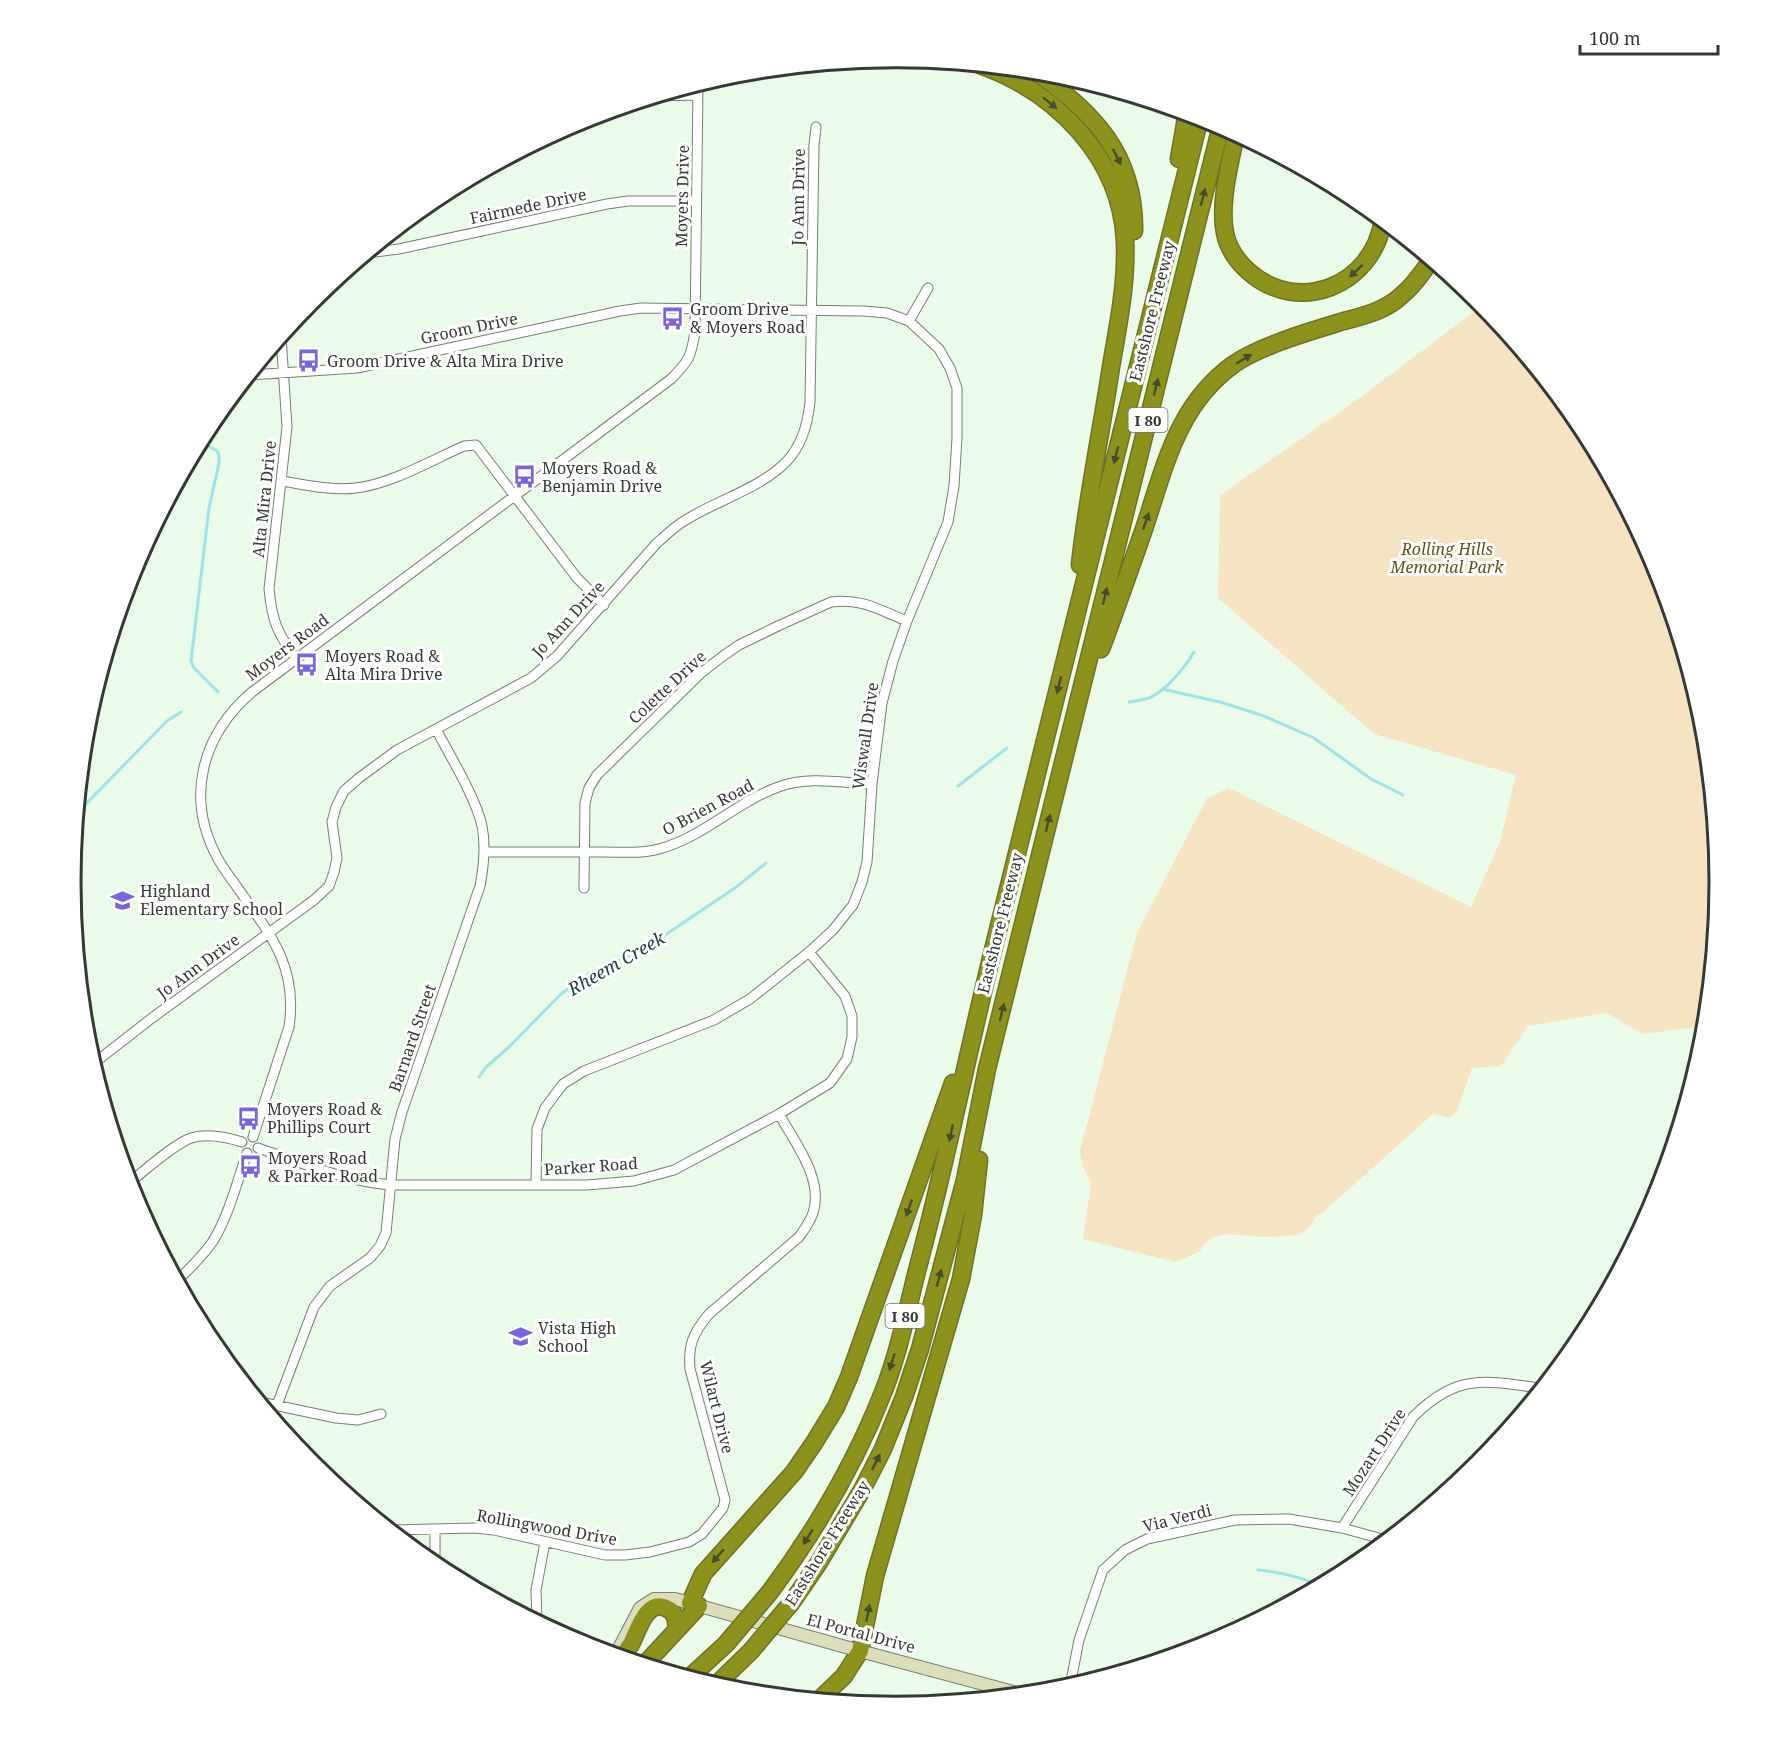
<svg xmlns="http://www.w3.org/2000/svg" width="1790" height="1763" viewBox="0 0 1790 1763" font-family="'Noto Serif',serif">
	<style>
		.green { fill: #f5e3c2 }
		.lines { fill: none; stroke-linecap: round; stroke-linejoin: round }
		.stream { stroke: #9ee5e9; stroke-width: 3 }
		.street-casing { stroke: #738070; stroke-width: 11 }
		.secondary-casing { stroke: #738070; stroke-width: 14 }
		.highway-casing { stroke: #6d7323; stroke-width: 19 }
		.street { stroke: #fff; stroke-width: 9 }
		.secondary { stroke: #dcdebb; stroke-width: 12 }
		.highway { stroke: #8c921b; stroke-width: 16 }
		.highway-bridge-casing { stroke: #6d7323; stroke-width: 19; stroke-linecap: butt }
		.highway-bridge { stroke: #8c921b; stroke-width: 16 }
		.oneway { fill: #464c2e }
		.labels { text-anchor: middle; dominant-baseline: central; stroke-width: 6; stroke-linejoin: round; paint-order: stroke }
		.shield { fill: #fff; stroke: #717570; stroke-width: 1.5 }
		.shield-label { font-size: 15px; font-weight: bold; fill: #343a33 }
		.street-label { font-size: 16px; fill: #343a33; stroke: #fff }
		.poi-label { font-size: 16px; fill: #343a33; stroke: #fff; text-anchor: start }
		.park-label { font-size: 16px; font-style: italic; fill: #694f15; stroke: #fff }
		.water-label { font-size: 18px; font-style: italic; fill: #1c3f41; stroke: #fff }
		.rim { fill: none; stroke: #343a33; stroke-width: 3 }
	</style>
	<rect width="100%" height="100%" fill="#ebfbe9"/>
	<path class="green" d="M1483,305L1581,424L1657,566L1704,721L1719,882L1705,1026L1642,1034L1607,1013L1528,1026L1501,1066L1472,1068L1457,1111L1449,1118L1433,1114L1321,1214L1317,1215L1310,1226L1301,1234L1289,1236L1264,1237L1225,1234L1211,1238L1205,1243L1200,1251L1176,1262L1083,1239L1091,1183L1083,1167L1080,1151L1137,933L1207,798L1229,788L1471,907L1500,842L1516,775L1374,734L1218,598L1220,495L1357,400Z"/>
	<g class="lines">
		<path class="stream" d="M199,444L207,445L217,451L219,455V463L209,508L191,661L194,668L218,692
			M1162,689L1220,702L1264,716L1314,738L1371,779L1403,795
			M1129,702C1135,701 1143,700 1149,698C1166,691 1185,667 1194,652
			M958,786L1007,748
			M77,813L167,721L181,712
			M479,1077L486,1067L509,1047L561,994L590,973L633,954L668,933L735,888L766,863
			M1258,1570C1279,1572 1299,1576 1319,1585"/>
		<defs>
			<path id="street" d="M658,96L697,95
				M367,253L399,249L607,204L628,201H696
				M909,321L928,288
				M281,336L287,427L269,589C272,620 277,634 297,659
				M249,375L357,368L620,311L641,308L863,311L887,313L909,321L939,349L950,368L957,388V438L954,486L948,522L907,621L893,661L882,703L872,784L867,862L862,882L853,905L833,930L809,952L750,999L714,1020L584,1071L563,1084L545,1108L537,1129L536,1185
				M282,481C306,485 332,491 356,488C391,484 432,460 464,446L476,445L577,578L604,605
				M485,852C525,852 564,852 604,852C622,852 642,854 659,849C704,837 737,801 781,786C809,776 843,783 872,784
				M584,888L585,803L589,788L597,775L701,673L723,656L739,645L778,626L831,602C862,598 879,610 907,621
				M93,1064L152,1018L314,900L329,886L334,872L337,858L332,822L336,807L344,791L359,778L397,750L531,678L557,656L656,544C665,536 674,527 684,521C717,500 760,489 787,461C802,445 808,422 810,402L814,145L816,127
				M253,1137L289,1027C298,966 270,934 237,887C230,877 222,867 217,857C185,797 202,735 252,692L671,379C689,361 691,357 695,332L698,84
				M258,1148C302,1163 344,1181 391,1185H587L634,1181L674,1170L779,1114L830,1083L847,1059L852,1037V1016L845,996L809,952
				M129,1183C144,1171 174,1144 191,1138C207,1133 226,1137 242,1142
				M178,1280C190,1268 203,1256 213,1241C229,1215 237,1182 247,1153
				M260,1402L336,1418L358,1420L381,1414
				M277,1405L314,1307L330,1286L370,1258L380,1246L386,1233L395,1139L402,1112L480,886C484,865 486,846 482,826C476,798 450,756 436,729
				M1342,1528L1413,1417C1429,1401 1451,1385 1474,1383C1494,1380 1521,1386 1541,1388
				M435,1529V1566
				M392,1530L474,1528L494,1530L605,1555H625L650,1552L689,1542L702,1534L723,1508L725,1500L690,1369C688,1345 693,1333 709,1314L799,1237C804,1230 810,1222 813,1213C824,1179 795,1143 779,1114
				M537,1621L536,1590L545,1542
				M1070,1686L1079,1640L1103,1570L1125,1550L1147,1539L1235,1520L1289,1519L1342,1528L1386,1540"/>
			<path id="secondary" d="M616,1654L640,1608L654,1599H675L860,1651L1021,1694"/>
			<path id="highway" d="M980,65C1056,92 1121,157 1125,241C1127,283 1118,325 1111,367C1101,433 1087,499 1080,565
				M1034,71C1093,111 1135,155 1134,231
				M1236,133C1230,163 1219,203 1225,233C1228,248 1237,261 1248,271C1298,316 1373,286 1383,220
				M1179,159L1187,113
				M1101,649C1116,609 1130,569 1144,529C1165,466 1177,405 1234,364C1262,345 1311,331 1344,321C1364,316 1387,310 1402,295C1413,286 1423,272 1431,260
				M770,1592C816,1530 856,1462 884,1390C900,1349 908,1305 919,1263C947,1158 968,1051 994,946C1063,669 1132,393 1200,117
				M792,1602L818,1564L862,1490L883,1449L904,1397L920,1349L965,1180L987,1069L1221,126
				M690,1603L703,1574L794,1472L814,1443L836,1407L849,1377L953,1083
				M623,1656C625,1652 628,1648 631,1644C638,1631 646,1597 668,1609C676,1613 677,1622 676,1630
				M646,1663L699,1606
				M690,1677L726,1644
				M716,1685L751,1651
				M820,1699L844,1676L860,1651L875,1576L961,1279L973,1215L979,1160"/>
		</defs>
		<use href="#street" class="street-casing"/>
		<use href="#secondary" class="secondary-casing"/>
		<use href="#highway" class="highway-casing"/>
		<use href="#street" class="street"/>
		<use href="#secondary" class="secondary"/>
		<use href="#highway" class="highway"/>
		<defs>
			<path id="highway-bridge" d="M726,1644L770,1592
				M751,1651L792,1602"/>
		</defs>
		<use href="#highway-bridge" class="highway-bridge-casing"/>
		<use href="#highway-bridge" class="highway-bridge"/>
	</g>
	<defs><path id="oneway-solid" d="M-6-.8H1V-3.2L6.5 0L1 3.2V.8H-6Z" transform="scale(1.5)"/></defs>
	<g class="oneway">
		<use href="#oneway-solid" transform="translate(1050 103) rotate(39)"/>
		<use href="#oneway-solid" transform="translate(1117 157) rotate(63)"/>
		<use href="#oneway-solid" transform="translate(1203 197) rotate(-76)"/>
		<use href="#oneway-solid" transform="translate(1356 271) rotate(137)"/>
		<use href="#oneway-solid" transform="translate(1244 359) rotate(-31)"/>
		<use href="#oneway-solid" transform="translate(1156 387) rotate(-76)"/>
		<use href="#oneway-solid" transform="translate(1116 455) rotate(104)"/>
		<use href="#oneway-solid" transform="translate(1146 521) rotate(-71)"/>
		<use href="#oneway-solid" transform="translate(1105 596) rotate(-76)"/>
		<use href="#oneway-solid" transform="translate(1059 685) rotate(104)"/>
		<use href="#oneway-solid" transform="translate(1048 823) rotate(-76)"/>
		<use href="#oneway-solid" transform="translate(1002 1012) rotate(-76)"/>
		<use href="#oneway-solid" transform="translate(951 1133) rotate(102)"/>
		<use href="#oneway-solid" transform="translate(909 1208) rotate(109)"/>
		<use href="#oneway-solid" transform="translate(939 1278) rotate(-75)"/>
		<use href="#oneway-solid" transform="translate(892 1362) rotate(107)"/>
		<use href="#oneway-solid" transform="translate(876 1462) rotate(-63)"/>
		<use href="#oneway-solid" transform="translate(808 1537) rotate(122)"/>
		<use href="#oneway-solid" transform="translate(718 1556) rotate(131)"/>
		<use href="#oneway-solid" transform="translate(868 1613) rotate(-79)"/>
	</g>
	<defs>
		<symbol id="bus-bare" viewBox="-9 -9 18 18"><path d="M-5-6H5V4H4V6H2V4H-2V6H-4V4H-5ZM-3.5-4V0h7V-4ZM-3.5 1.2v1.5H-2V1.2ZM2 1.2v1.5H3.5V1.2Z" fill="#7964df" stroke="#fff" stroke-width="2.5" paint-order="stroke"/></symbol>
		<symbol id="school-bare" viewBox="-9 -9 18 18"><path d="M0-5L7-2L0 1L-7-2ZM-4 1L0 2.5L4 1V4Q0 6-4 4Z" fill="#7964df" stroke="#fff" stroke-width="2.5" paint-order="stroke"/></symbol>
	</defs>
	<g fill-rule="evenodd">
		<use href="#bus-bare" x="656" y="302" width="33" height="33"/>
		<use href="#bus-bare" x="292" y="344" width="33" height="33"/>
		<use href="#bus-bare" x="508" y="460" width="33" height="33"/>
		<use href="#bus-bare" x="290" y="648" width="33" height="33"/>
		<use href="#school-bare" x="106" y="884" width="33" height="33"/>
		<use href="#bus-bare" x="232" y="1102" width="33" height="33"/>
		<use href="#bus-bare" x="234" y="1150" width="33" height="33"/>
		<use href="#school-bare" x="504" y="1320" width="33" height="33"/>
	</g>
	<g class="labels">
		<g class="shield">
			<rect x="1128.5" y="408" width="39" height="24" rx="4.5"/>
			<rect x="885.5" y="1304" width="39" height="24" rx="4.5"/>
		</g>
		<g class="shield-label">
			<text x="1148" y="420">I 80</text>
			<text x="905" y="1316">I 80</text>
		</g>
		<g class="street-label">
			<text transform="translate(682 196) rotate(-89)">Moyers Drive</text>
			<text transform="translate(798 197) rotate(-89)">Jo Ann Drive</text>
			<text transform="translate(528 206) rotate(-12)">Fairmede Drive</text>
			<text transform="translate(1152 311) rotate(-76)">Eastshore Freeway</text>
			<text transform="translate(469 328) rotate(-12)">Groom Drive</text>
			<text transform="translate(264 499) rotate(-84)">Alta Mira Drive</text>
			<text transform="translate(568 619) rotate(-47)">Jo Ann Drive</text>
			<text transform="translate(287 647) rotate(-37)">Moyers Road</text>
			<text transform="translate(667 687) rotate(-43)">Colette Drive</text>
			<text transform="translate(865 736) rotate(-82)">Wiswall Drive</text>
			<text transform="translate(708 807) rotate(-28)">O Brien Road</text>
			<text transform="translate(1000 923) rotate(-76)">Eastshore Freeway</text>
			<text transform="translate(198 966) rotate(-36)">Jo Ann Drive</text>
			<text transform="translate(412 1038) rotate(-71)">Barnard Street</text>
			<text transform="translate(591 1166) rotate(-4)">Parker Road</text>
			<text transform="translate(717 1407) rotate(76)">Wilart Drive</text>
			<text transform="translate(1374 1452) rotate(-57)">Mozart Drive</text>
			<text transform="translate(1177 1518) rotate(-14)">Via Verdi</text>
			<text transform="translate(547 1527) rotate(10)">Rollingwood Drive</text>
			<text transform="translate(827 1543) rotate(-58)">Eastshore Freeway</text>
			<text transform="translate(861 1633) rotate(15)">El Portal Drive</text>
		</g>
		<g class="poi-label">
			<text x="690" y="309">Groom Drive<tspan x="690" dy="18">&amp; Moyers Road</tspan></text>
			<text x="327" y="361">Groom Drive &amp; Alta Mira Drive</text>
			<text x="542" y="468">Moyers Road &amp;<tspan x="542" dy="18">Benjamin Drive</tspan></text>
			<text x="325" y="656">Moyers Road &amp;<tspan x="325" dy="18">Alta Mira Drive</tspan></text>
			<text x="140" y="891">Highland<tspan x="140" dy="18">Elementary School</tspan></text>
			<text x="267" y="1109">Moyers Road &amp;<tspan x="267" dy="18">Phillips Court</tspan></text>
			<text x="268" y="1158">Moyers Road<tspan x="268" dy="18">&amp; Parker Road</tspan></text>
			<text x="538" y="1328">Vista High<tspan x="538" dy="18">School</tspan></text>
		</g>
		<g class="park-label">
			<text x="1447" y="549">Rolling Hills<tspan x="1447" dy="18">Memorial Park</tspan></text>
		</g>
		<g class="water-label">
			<text transform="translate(616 963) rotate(-30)">Rheem Creek</text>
		</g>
	</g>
	<path d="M0 0H1790V1763H0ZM81 882a814 814 0 1 1 1628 0a814 814 0 1 1-1628 0Z" fill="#fff" fill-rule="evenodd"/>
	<path class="rim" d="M81 882a814 814 0 1 1 1628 0a814 814 0 1 1-1628 0Z"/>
	<path d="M1580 45v9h138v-9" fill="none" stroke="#343a33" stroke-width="3"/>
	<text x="1589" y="45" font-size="18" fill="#343a33" stroke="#ffffff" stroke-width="4.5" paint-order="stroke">100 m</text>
</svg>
